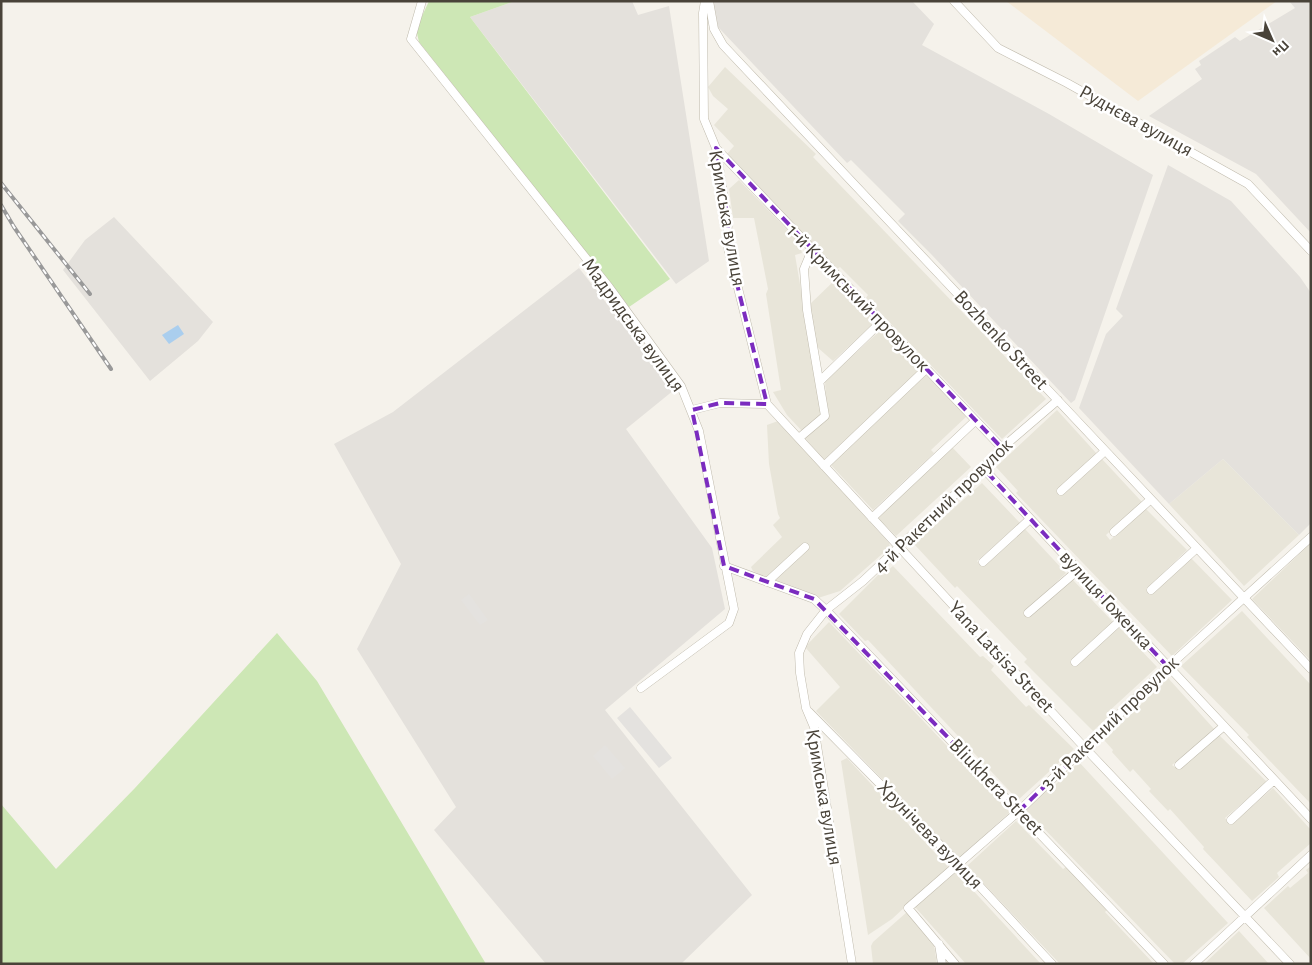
<svg xmlns="http://www.w3.org/2000/svg" width="1312" height="965" viewBox="0 0 1312 965" font-family="'Alegreya Sans',sans-serif">
	<style>
		.residential { fill: #e8e5d9 }
		.commercial { fill: #f5ead7 }
		.industrial { fill: #e4e1dc }
		.green { fill: #cde7b5 }
		.parking { fill: #e4e2df }
		.water { fill: #aaceee }
		.lines { fill: none; stroke-linecap: round; stroke-linejoin: round }
		.minor-casing { stroke: #c0bbad; stroke-width: 9 }
		.minor { stroke: #fff; stroke-width: 8 }
		.rail-casing { stroke: #999; stroke-width: 4 }
		.rail { stroke: #fff; stroke-width: 2; stroke-dasharray: 5.5; stroke-linecap: butt }
		.marked { fill: none; stroke: #7b2cbf; stroke-width: 4; stroke-dasharray: 10 6; stroke-linejoin: round }
		.labels { text-anchor: middle; dominant-baseline: central; stroke-width: 5; stroke-linejoin: round; paint-order: stroke }
		.street-label { font-size: 20px; fill: #494339; stroke: #fff }
	</style>
	<rect width="100%" height="100%" fill="#f5f2eb"/>
	<path class="residential" d="M725,67L816,154L813,157L1046,399L1002,439L866,298L868,295L840,267L837,269L727,154L734,146L714,125L728,109L713,96L708,87Z
		M739,180L799,242L802,253L795,255L822,413L802,431L787,415L773,392L781,390L766,294L768,289L754,218H733L729,189Z
		M835,280L875,322L833,361L817,347L810,304Z
		M883,328L921,369L824,460L805,438L827,419L825,381Z
		M926,375L967,416L931,450L934,453L873,510L830,464Z
		M1057,410L1097,454L1057,491L1060,495L1102,459L1142,502L1106,535L1110,540L1146,509L1187,550L1146,589L1151,593L1191,558L1232,600L1172,656L1016,493L1018,491L996,467Z
		M778,421L889,543L890,547L840,591L818,598L763,576L753,571L751,567L782,537L773,525L780,518L778,514L769,464L767,425Z
		M952,447L971,467L896,536L879,519V513Z
		M1223,459L1299,535L1244,586L1169,504Z
		M982,483L1020,523L977,561L981,566L1025,529L1066,573L1025,612L1029,616L1073,580L1113,622L1070,661L1075,667L1119,627L1157,667L1106,714L1108,717L1093,731L1024,662L1027,659L957,586L955,588L914,544Z
		M1311,543V661L1252,599Z
		M893,566L980,657L983,656L994,666L991,670L1026,707L1029,705L1074,749L1018,800L868,640L865,641L839,614L879,574L883,575Z
		M1242,611L1311,685V804L1247,737L1249,735L1181,666Z
		M829,622L1010,812L959,858L816,711L840,687L805,647Z
		M1168,678L1215,730L1172,765L1179,770L1219,735L1267,782L1225,818L1231,825L1273,788L1311,830V843L1277,873L1279,877L1252,901L1203,849L1204,847L1170,809L1168,811L1149,791L1151,789L1133,769L1130,772L1112,752L1113,750L1104,740Z
		M847,758L948,867L892,919L868,935L841,761Z
		M1079,762L1228,923L1182,964H1175L1025,809L1052,783L1055,785Z
		M1016,821L1063,869L1066,867L1086,888L1107,910L1105,912L1154,964H1060L967,866Z
		M1311,866V959L1264,908L1288,886L1290,888L1308,873L1306,870Z
		M956,872L1041,964H966L915,907Z
		M907,912L934,945L937,964H873L871,946L873,942Z
		M1239,931L1269,964H1204Z"/>
	<path class="commercial" d="M1006,1H1277L1138,101Z"/>
	<path class="industrial" d="M515,1H632L638,15L669,6L709,261L676,284L470,17Z
		M713,1H912L934,24L922,45L1049,114L1153,175L1075,400L1071,403L931,254L898,221L905,214L851,160L847,163L718,27Z
		M1289,1H1311V233L1256,174L1149,116L1202,79L1195,69L1201,65L1199,61L1235,37L1240,41L1295,8Z
		M1168,165L1231,201L1300,277L1311,293V523L1299,535L1223,459L1169,504L1079,408L1106,334L1123,316L1116,309Z
		M114,217L213,322L198,341L150,381L63,270L85,240Z
		M579,268L674,390L626,429L712,548L725,609L605,710L752,895L681,964H546L434,830L456,807L357,649L401,564L334,444L393,412Z"/>
	<path class="green" d="M429,1H515L470,17L670,279L629,307L419,42L416,29Z
		M277,633L317,681L486,964H1V804L56,869L135,788Z"/>
	<path class="parking" d="M469,594L488,620L480,625L461,600Z
		M630,707L672,758L659,768L617,718Z
		M605,745L625,768L612,779L593,756Z"/>
	<path class="water" d="M178,325L184,334L169,344L162,335Z"/>
	<g class="lines">
		<defs>
			<path id="minor" d="M422,1L411,39L609,287L681,386L699,431L734,609L729,623L641,688
				M705,1L703,13L704,119L716,148L728,222L727,244L767,404
				M709,1L714,29L723,45L1311,669
				M954,1L998,48L1067,83L1248,184L1311,251
				M716,148L1002,448
				M821,380L881,322
				M692,410L720,403L767,404L1085,748L1290,964
				M799,438L825,416L807,310L804,269L812,250
				M824,466L926,369
				M983,468L1311,819
				M1061,491L1105,451
				M872,518L975,421
				M1114,532L1150,500
				M983,562L1030,519
				M724,566L814,599L826,610L1164,964
				M767,582L805,547
				M1151,590L1197,548
				M1028,613L1078,570
				M1075,662L1123,618
				M809,712L959,864L1052,964
				M1179,765L1224,726
				M1231,820L1274,780
				M939,944L942,964
				M852,964L814,727L806,708L800,673L799,653L807,634L826,610L863,581L983,468L1002,448L1058,400
				M955,964L908,908L1019,811L1168,667L1311,537
				M1194,964L1311,855"/>
		</defs>
		<use href="#minor" class="minor-casing"/>
		<use href="#minor" class="minor"/>
		<defs>
			<path id="rail" d="M1,183L90,294
				M1,205L14,227L111,369"/>
		</defs>
		<use href="#rail" class="rail-casing"/>
		<use href="#rail" class="rail"/>
	</g>
	<path class="marked" d="M716,148L1002,448L983,468L1168,667L1019,811L814,599L724,566L692,410L720,403L767,404L727,244L728,222Z"/>
	<g class="labels">
		<g class="street-label">
			<text transform="translate(1136 121) rotate(29)">Руднєва вулиця</text>
			<text transform="translate(727 218) rotate(80)">Кримська вулиця</text>
			<text transform="translate(858 298) rotate(46)">1-й Кримський провулок</text>
			<text transform="translate(633 325) rotate(54)">Мадридська вулиця</text>
			<text transform="translate(1001 340) rotate(47)">Bozhenko Street</text>
			<text transform="translate(943 506) rotate(-44)">4-й Ракетний провулок</text>
			<text transform="translate(1106 600) rotate(47)">вулиця Гоженка</text>
			<text transform="translate(1001 657) rotate(47)">Yana Latsisa Street</text>
			<text transform="translate(1110 723) rotate(-44)">3-й Ракетний провулок</text>
			<text transform="translate(996 787) rotate(46)">Bliukhera Street</text>
			<text transform="translate(824 797) rotate(80)">Кримська вулиця</text>
			<text transform="translate(930 835) rotate(46)">Хрунічева вулиця</text>
		</g>
	</g>
	<rect width="1312" height="965" fill="none" stroke="#494339" stroke-width="5"/>
	<g transform="translate(1272 40) rotate(135)" stroke="#ffffff" stroke-width="4" paint-order="stroke">
	<path d="M0-4L9 19L0 12L-9 19Z" fill="#494339"/>
	<text y="-8" font-size="14" font-weight="bold" text-anchor="middle" fill="#494339">Пн</text>
	</g>
</svg>
